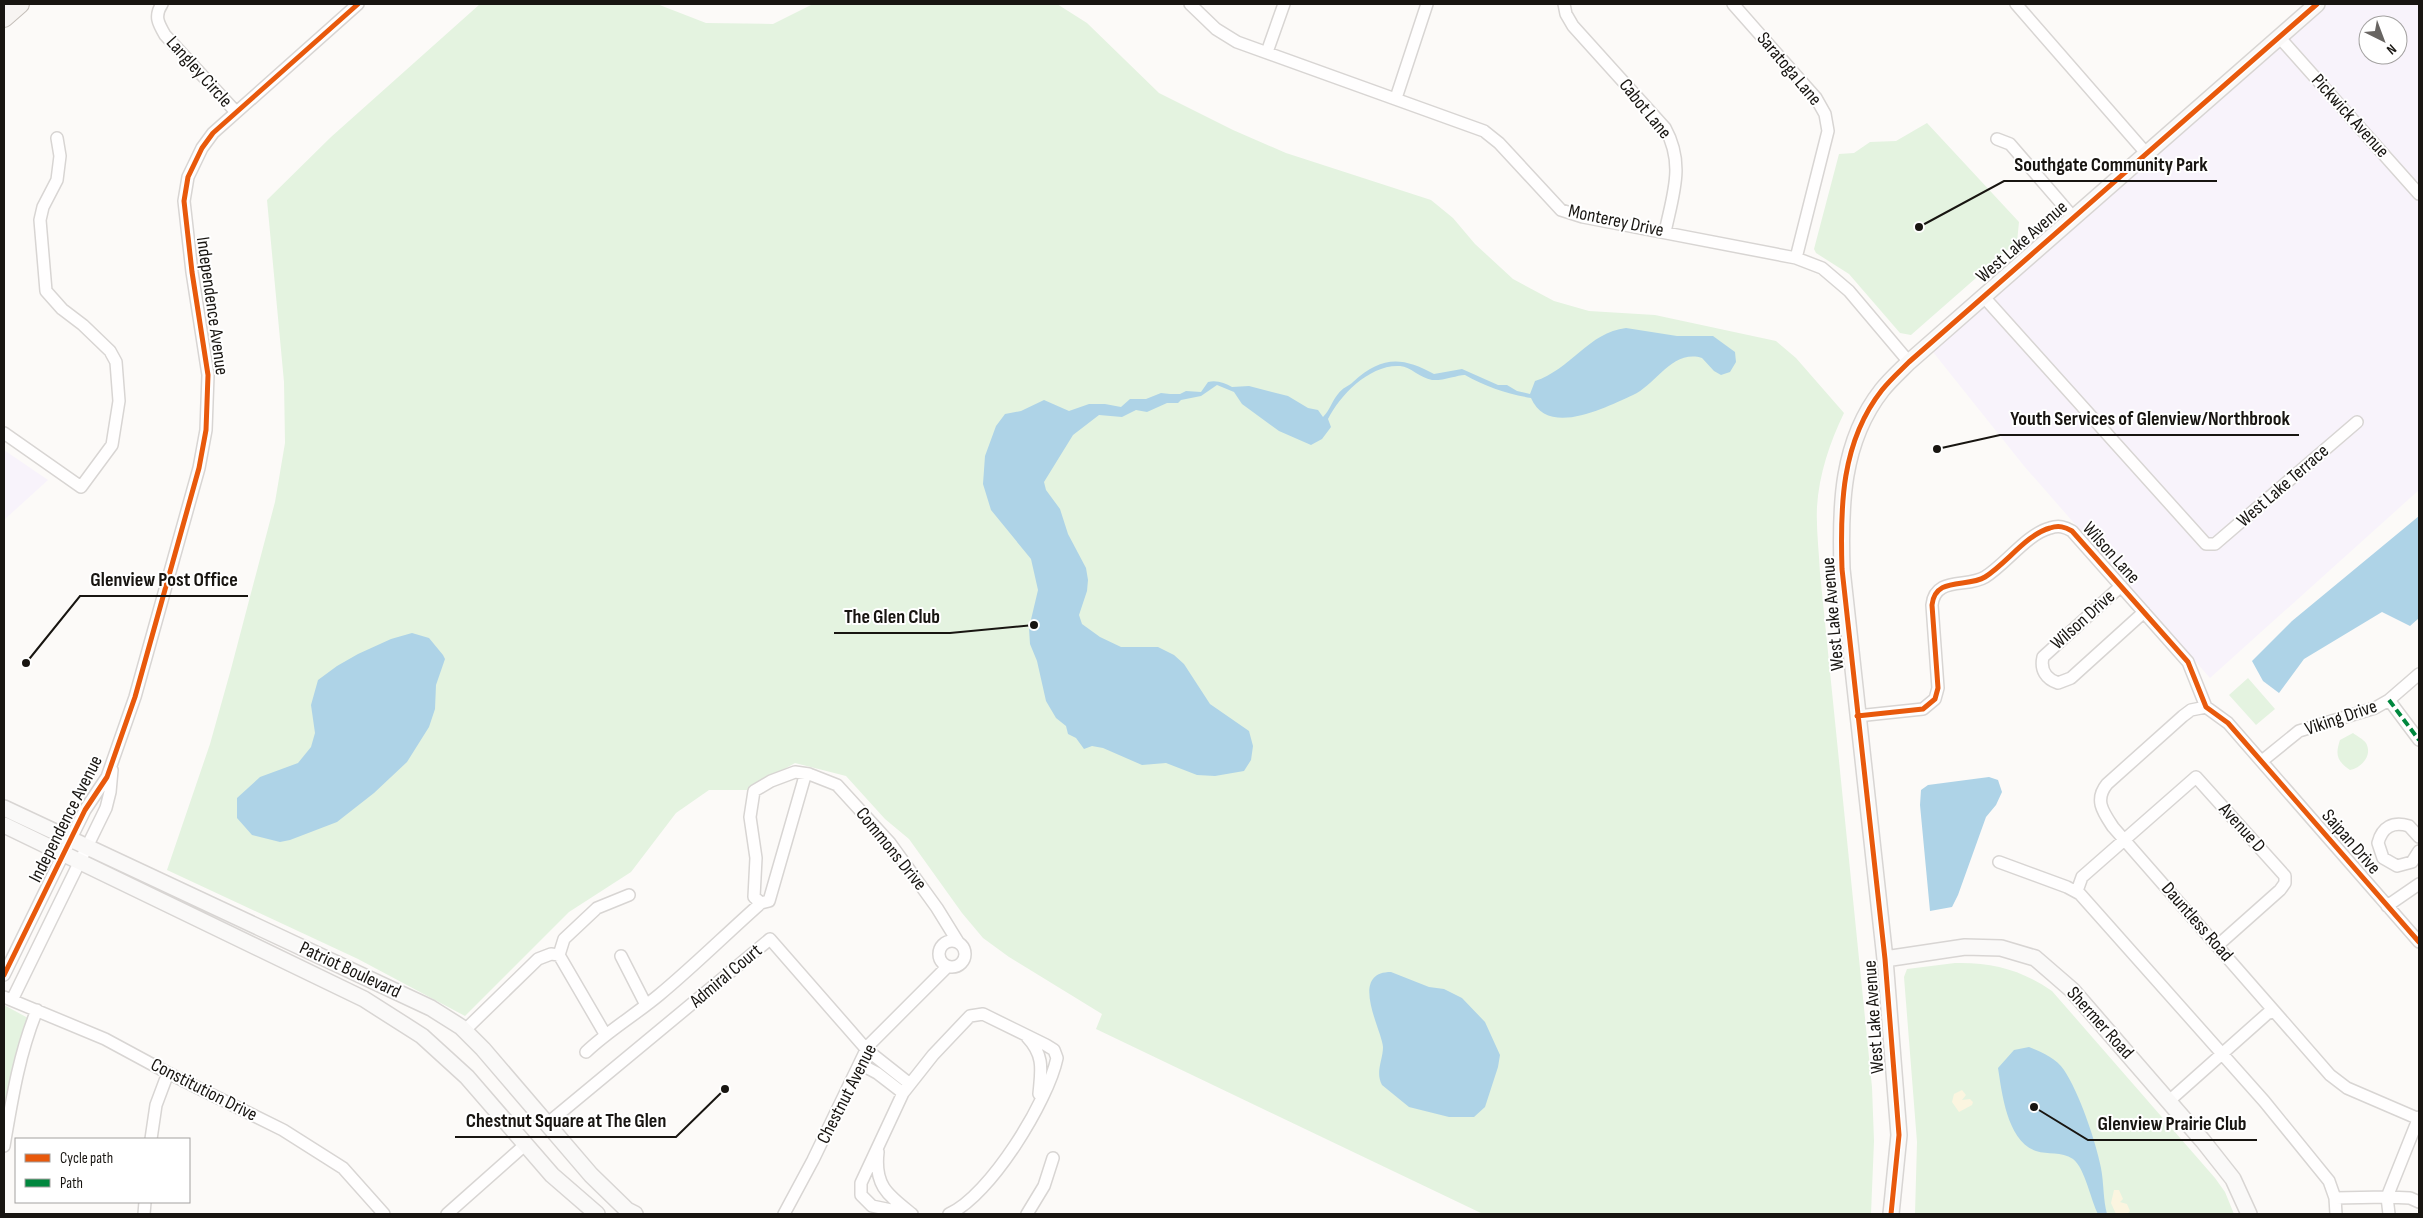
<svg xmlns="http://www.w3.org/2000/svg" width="2423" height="1218" viewBox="0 0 2423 1218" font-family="'Sofia Sans Condensed',sans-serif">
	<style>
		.industrial { fill: #f8f3fb; fill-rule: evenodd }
		.green { fill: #e4f3e0 }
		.sand { fill: #fbf5e0 }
		.water { fill: #aed3e7 }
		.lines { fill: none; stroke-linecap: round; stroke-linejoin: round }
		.street-casing { stroke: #d8d5d3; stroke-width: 14 }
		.secondary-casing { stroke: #d8d5d3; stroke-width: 18 }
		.primary-casing { stroke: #c4beb9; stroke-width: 20 }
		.street { stroke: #fffefe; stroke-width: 11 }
		.secondary { stroke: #faf9f8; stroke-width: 15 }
		.primary { stroke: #f7f4f2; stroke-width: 18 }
		.quiet { stroke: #00873e; stroke-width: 4; stroke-dasharray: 8 4; stroke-linecap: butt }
		.cycleway-casing { stroke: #fff; stroke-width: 8 }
		.cycleway { stroke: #e8590c; stroke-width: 5 }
		.labels { text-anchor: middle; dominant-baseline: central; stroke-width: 4; stroke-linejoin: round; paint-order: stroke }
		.street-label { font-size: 19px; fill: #181511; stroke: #fff }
		.leader { fill: none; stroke: #181511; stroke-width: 2 }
		.callout-dot { fill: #181511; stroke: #fff; stroke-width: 2 }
		.callout-label { font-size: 20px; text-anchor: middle; font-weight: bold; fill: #181511; stroke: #fff; stroke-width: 4; stroke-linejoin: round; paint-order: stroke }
	</style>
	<rect width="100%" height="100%" fill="#fcfaf8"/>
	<path class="industrial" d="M2326,4H2419V490L2210,678L2024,466L1933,352ZM2368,25H2398V55H2368Z
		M4,450L48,480L4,520Z"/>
	<path class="green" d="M480,4H657L706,23L773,24L813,4H1057L1087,23L1159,93L1233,130L1286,153L1431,200L1453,218L1475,244L1513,279L1554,301L1589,311L1655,315L1776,341L1796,358L1844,413C1830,442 1819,474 1817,507C1816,528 1819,551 1820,573L1872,1087L1874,1141L1871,1214H1483L1096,1029L1102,1014L1009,957L983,938L962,913L909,839L885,819L846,776L795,763L747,790H709L676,813L631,872L569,912L465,1016L358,959L167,870L210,744L231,669L275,502L285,443L284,382L267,200L331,137Z
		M1927,123L2019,222L2017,242L1911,335L1900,333L1849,274L1816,253L1814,249L1839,154L1854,153L1870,142L1896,141Z
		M2248,678L2275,709L2256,725L2229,695Z
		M2353,733C2357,736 2363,739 2366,743C2373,756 2361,768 2350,770C2337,761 2335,755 2340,740Z
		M1955,963C1992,962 2022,970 2052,991L2215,1178L2225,1192L2234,1214H1915L1917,1142L1904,977L1907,969Z
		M4,1005L28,1018V1021L4,1116Z"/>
	<path class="sand" d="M1962,1090L1966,1095L1962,1100L1970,1099L1973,1102L1972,1105L1959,1112L1952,1102L1954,1094Z
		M2114,1190H2119L2123,1199L2120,1202L2127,1204L2130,1211L2127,1214H2116L2111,1203Z"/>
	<path class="water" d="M1626,328L1677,336H1713L1735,352L1736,362L1730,372L1721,375L1714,371L1702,358C1672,349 1655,386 1633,395C1606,407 1548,438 1531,398C1508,394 1486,387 1465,375C1461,374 1443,381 1432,380C1420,378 1411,367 1400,366C1370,364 1340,395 1328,419L1331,427L1322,439L1311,445L1279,431L1242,404L1234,392L1217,385L1201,396L1181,400L1178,403H1167L1147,412L1136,410L1122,417L1099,415L1073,435L1044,482L1046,490L1060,509L1068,534L1086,568L1088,580L1087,591L1079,615L1082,624L1100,637L1121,647H1158L1174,655L1184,664L1210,704L1249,731L1253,746L1251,760L1244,771L1215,776L1197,775L1166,763L1142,765L1103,748L1092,746L1084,749L1076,738L1068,734L1066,726L1056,718L1046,701L1037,661L1030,644L1029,628L1038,590L1031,559L991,510L983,484L985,456L996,426L1005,414L1021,411L1044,400L1069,411L1089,404H1105L1121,407L1130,399H1146L1161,393L1170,394H1180L1186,391L1201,392L1208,382C1217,380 1225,383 1232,387L1249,386L1288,396L1308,408L1318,410L1323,417C1330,410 1332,401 1338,394C1342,388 1349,386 1353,382C1382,355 1403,357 1434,374L1462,369L1498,385H1507L1517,391L1530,394L1535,381C1570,370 1589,332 1626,328Z
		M2419,516V618L2410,626L2382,612L2304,659L2279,693L2263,681L2252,661L2292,621Z
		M412,633L429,638L443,655L445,659L436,685L435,709L429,727L407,762L374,793L337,822L290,840L280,842L252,835L237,818V798L260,777L298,763L311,747L315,733L311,705L318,680L337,666L358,654L391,639Z
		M1989,777L1998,780L2002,792L1996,805L1986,817L1958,895L1952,907L1930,911L1920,805L1921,790L1928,785Z
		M1391,972L1429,987L1444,989L1462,998L1485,1022L1500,1055L1498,1067L1485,1107L1474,1117H1449L1409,1107L1382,1085C1375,1072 1383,1060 1383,1047C1382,1030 1348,972 1391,972Z
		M2029,1047C2041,1052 2056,1058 2064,1070C2079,1092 2096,1142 2101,1168C2104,1184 2103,1199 2107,1214H2098C2091,1201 2085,1168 2073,1159C2061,1151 2048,1155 2036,1151C2007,1141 2002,1093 1998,1068L2014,1050Z"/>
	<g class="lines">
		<defs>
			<path id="street" d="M162,4C154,16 158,23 165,35L236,112
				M1190,4L1216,29L1237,42L1484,131L1499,143L1561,210L1583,217L1796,258L1822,268L1849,291L1909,362
				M1564,4L1566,14L1573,26L1665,128C1685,164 1673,194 1665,232
				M1733,4L1816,98L1825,114L1828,131L1796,258
				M2016,4L2146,153
				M2280,38L2419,194
				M1267,52L1284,4
				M1396,98L1427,4
				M1997,139L2010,144L2073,217
				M1983,296L2206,544H2215L2357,422
				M4,433L81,487L112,445L119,401L116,362L110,351L83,325L62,309L46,291L40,220L43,207L57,180L60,156L57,138
				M2121,586L2043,657C2040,670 2046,679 2058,683L2071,678L2144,612
				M2389,700L2419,740
				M2206,707L2191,710L2183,716L2107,784C2094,800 2103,812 2113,827L2330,1075L2347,1088L2419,1119
				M1857,716L1923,709L1935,699L1938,688L1932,605C1935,576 1967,588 1985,577C2006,564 2027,534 2050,528C2059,525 2065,527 2072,531L2188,662L2206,707L2228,723L2419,942
				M2262,761L2299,731L2375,708L2389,700L2419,674
				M809,774L805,776L769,901L761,903L754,897L756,858L750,817L754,791L771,781L795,772L809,774L837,785L890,843L937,908L958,942
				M2419,837L2409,826C2393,821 2382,827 2378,843L2383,858L2397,866L2412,862L2419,851
				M1999,862L2067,887L2080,894L2264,1101L2329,1181L2335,1198L2387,1197L2389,1214
				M2077,891L2082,877L2196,777L2285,876V883L2280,890L2217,946
				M2387,906L2419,884
				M939 954a13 13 0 1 1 26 0a13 13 0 1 1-26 0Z
				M621,956L646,1005
				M4,975L85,810L107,777L135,697L199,468L206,430L208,375L192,272L184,201L188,177L202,148L213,133L358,4
				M4,997L105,1039L168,1073L283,1130L343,1168L384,1214
				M12,1000L106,808L110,792L112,770
				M464,1031L538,959L551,954L559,955
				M605,1034L559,955L564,939L597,908L629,895
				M1027,1037C1045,1056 1041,1071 1039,1094
				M586,1052C608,1031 635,1015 659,995C694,966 727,933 761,903
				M860,1064L877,1073L903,1093
				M2169,1101L2268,1013L2274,1012
				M2419,1117L2387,1197L2410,1198L2419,1202
				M548,1123L770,939L867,1050L910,1084
				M151,1139L156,1105L168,1073
				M4,1146C12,1099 19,1054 37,1010
				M878,1152C874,1186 888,1195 912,1214
				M2335,1198L2336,1214
				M144,1214L145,1202
				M447,1214L526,1144
				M784,1214L813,1160L868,1046L947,967
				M910,1214L872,1206L861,1195V1183L903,1093L933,1055L970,1016L983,1014L1046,1045L1054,1050L1057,1058C1048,1101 990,1196 949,1214
				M1027,1214L1044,1186L1053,1158"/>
			<path id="secondary" d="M4,808L431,1008L461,1027L483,1049L591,1175L627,1210L635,1214
				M4,825L364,999L422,1036L467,1077L552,1175L597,1214
				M1885,959L1965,947L2001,948L2035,958L2072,990L2203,1141L2233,1179L2249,1214
				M1891,1214L1899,1135L1885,959L1842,569C1840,507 1841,442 1882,390C1890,380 1900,371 1909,362L2317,4"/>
			<path id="primary" d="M4,18L20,4"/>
		</defs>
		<use href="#street" class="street-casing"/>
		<use href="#secondary" class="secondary-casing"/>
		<use href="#primary" class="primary-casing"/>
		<use href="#street" class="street"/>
		<use href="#secondary" class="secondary"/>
		<use href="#primary" class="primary"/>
		<path class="quiet" d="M2389,700L2419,740"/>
		<defs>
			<path id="cycleway" d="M1857,716L1923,709L1935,699L1938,688L1932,605C1935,576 1967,588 1985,577C2006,564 2027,534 2050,528C2059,525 2065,527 2072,531L2188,662L2206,707L2228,723L2419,942
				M4,975L85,810L107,777L135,697L199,468L206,430L208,375L192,272L184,201L188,177L202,148L213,133L358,4
				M1891,1214L1899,1135L1885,959L1842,569C1840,507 1841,442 1882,390C1890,380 1900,371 1909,362L2317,4"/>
		</defs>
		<use href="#cycleway" class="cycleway-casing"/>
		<use href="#cycleway" class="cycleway"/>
	</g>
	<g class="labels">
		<g class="street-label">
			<text transform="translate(1789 69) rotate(50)">Saratoga Lane</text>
			<text transform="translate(199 72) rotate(48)">Langley Circle</text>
			<text transform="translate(1645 109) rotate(51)">Cabot Lane</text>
			<text transform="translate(2350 116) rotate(48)">Pickwick Avenue</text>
			<text transform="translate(1616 221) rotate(12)">Monterey Drive</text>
			<text transform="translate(2022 242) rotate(-41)">West Lake Avenue</text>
			<text transform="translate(212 306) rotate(82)">Independence Avenue</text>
			<text transform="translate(2283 486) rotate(-41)">West Lake Terrace</text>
			<text transform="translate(2111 553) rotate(48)">Wilson Lane</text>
			<text transform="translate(1833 614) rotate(-95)">West Lake Avenue</text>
			<text transform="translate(2083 620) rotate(-42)">Wilson Drive</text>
			<text transform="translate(2341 718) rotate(-19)">Viking Drive</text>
			<text transform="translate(66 819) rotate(-63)">Independence Avenue</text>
			<text transform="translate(2242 828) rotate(48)">Avenue D</text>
			<text transform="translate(2351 842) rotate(49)">Saipan Drive</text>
			<text transform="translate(891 849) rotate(51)">Commons Drive</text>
			<text transform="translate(2197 922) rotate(49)">Dauntless Road</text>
			<text transform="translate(350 970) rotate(25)">Patriot Boulevard</text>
			<text transform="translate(726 976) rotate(-40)">Admiral Court</text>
			<text transform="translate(1874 1017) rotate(-94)">West Lake Avenue</text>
			<text transform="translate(2100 1023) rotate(48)">Shermer Road</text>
			<text transform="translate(204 1090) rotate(27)">Constitution Drive</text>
			<text transform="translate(847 1094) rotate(-63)">Chestnut Avenue</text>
		</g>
	</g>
	<path class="leader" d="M1919 227L2004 181H2217M1937 449L2000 435H2299M26 663L80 596H248M1034 625L950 633H834M725 1089L676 1137H455M2034 1107L2088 1140H2257"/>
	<g class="callout-dot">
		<circle cx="1919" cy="227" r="5"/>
		<circle cx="1937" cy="449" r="5"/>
		<circle cx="26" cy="663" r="5"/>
		<circle cx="1034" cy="625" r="5"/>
		<circle cx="725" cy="1089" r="5"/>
		<circle cx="2034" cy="1107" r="5"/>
	</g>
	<g class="callout-label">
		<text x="2111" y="171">Southgate Community Park</text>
		<text x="2150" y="425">Youth Services of Glenview/Northbrook</text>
		<text x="164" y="586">Glenview Post Office</text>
		<text x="892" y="623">The Glen Club</text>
		<text x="566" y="1127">Chestnut Square at The Glen</text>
		<text x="2172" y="1130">Glenview Prairie Club</text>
	</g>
	<rect width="2423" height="1218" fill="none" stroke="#181511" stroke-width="10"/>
	<rect x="15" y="1138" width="175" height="65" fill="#ffffff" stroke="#a3a1a0"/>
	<rect x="25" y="1154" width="25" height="8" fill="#e8590c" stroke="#a3a1a0"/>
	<text x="60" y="1163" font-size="15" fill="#181511">Cycle path</text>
	<rect x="25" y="1179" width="25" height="8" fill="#00873e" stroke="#a3a1a0"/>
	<text x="60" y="1188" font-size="15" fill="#181511">Path</text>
	<g transform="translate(2383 40) rotate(138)"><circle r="24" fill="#ffffff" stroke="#a3a1a0"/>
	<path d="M0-4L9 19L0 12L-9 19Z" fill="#686562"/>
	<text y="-8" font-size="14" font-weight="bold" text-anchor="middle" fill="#181511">N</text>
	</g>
</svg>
